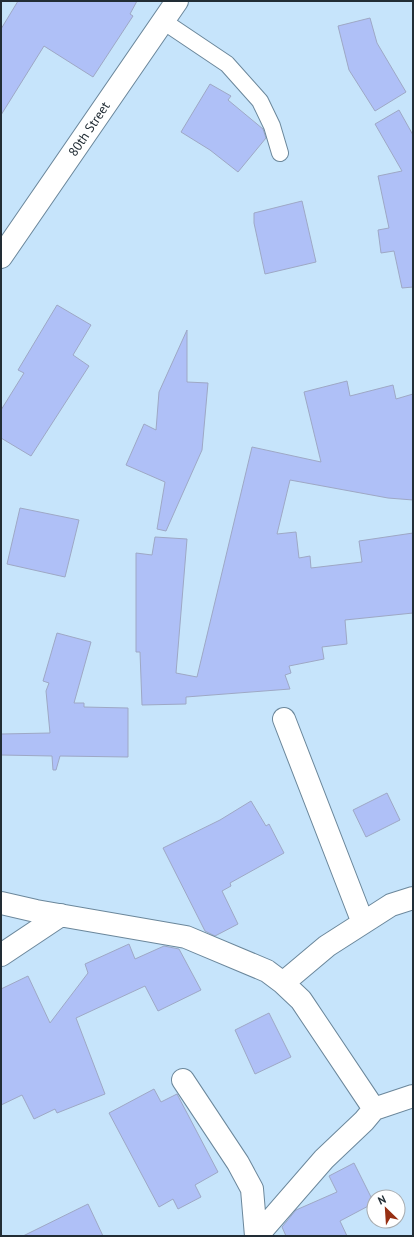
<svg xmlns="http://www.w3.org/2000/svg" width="414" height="1237" viewBox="0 0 414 1237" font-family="'PT Sans',sans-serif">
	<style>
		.building { fill: #afc0f7; stroke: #9ea8c5 }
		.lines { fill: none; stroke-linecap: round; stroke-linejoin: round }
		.lane-casing { stroke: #6b879b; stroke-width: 18 }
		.street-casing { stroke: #6b879b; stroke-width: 24 }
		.lane { stroke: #fff; stroke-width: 16 }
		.street { stroke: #fff; stroke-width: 22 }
		.labels { text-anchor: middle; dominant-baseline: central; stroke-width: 4; stroke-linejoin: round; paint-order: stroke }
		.street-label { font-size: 13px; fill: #222d35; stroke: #fff }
	</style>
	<rect width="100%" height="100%" fill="#c6e4fb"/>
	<path class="building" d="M18,1H137L130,14L133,16L93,77L44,46L1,115V29Z
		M370,18L377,43L406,92L375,111L349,70L338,26Z
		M210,84L231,96L228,100L263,129L266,138L238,172L210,150L181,132Z
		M399,110L413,135V287L402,288L394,251L381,253L378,230L389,228L378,176L402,171L375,124Z
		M302,201L316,262L265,274L254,223V213Z
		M57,305L91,325L73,355L89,366L31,456L1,438V410L24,373L18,370Z
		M187,330V382L208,383L202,450L166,531L157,529L165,482L126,465L144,424L156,430L159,392Z
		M347,381L350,396L393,385L396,399L413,394V500L388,498L290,480L277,534L296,532L299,558L310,556L311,568L362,562L359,541L413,533V613L345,620L347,644L322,647L324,659L289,666L291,673L285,675L290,689L186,697V704L142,705L140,652H136V553L152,555L155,537L187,539L176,673L197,677L252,447L321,462L304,392Z
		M20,508L79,520L65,577L7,564Z
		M57,633L91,642L74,703H84V707L128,708V757L60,756L56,770H53L52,756L1,755V734L50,733L46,691L49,683L43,681Z
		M387,793L400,820L366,837L353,810Z
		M251,801L266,826L269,824L284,853L230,883L231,886L222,891L238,924L215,936L205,931L163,848L220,820Z
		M129,944L135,959L164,946L179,949L201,990L158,1011L145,986L76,1018L105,1094L57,1113L55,1109L34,1119L22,1095L1,1105V989L28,976L50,1023L88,973L85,964Z
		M269,1013L291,1057L255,1074L235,1030Z
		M154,1089L161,1102L177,1094L218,1172L195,1185L201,1197L178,1209L173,1199L159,1207L109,1113Z
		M354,1163L374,1203L340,1221L347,1236H286L282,1227L296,1210L337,1192L329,1176Z
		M88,1204L103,1236H23Z"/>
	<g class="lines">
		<defs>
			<path id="lane" d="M163,21L227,64L260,101L272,126L280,153"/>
			<path id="street" d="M1,257L177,1
				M284,719L363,923
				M1,903L36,911L186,937L267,971L283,983L301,1000L374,1109
				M1,955L61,915
				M283,983L327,946L391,905L413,898
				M183,1080L238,1163L252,1189L256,1236
				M257,1236L324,1159L364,1121L374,1109L413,1096"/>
		</defs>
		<use href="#lane" class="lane-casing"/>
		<use href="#street" class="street-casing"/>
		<use href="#lane" class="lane"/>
		<use href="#street" class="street"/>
	</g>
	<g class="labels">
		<g class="street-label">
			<text transform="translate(89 129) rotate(-56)">80th Street</text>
		</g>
	</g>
	<rect width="414" height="1237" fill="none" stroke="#222d35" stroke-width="4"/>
	<g transform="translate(386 1209) rotate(335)"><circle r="19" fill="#ffffff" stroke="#a7abae"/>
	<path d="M0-3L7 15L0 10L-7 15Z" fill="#972f13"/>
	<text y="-6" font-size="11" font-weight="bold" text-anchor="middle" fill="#222d35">N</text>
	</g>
</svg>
